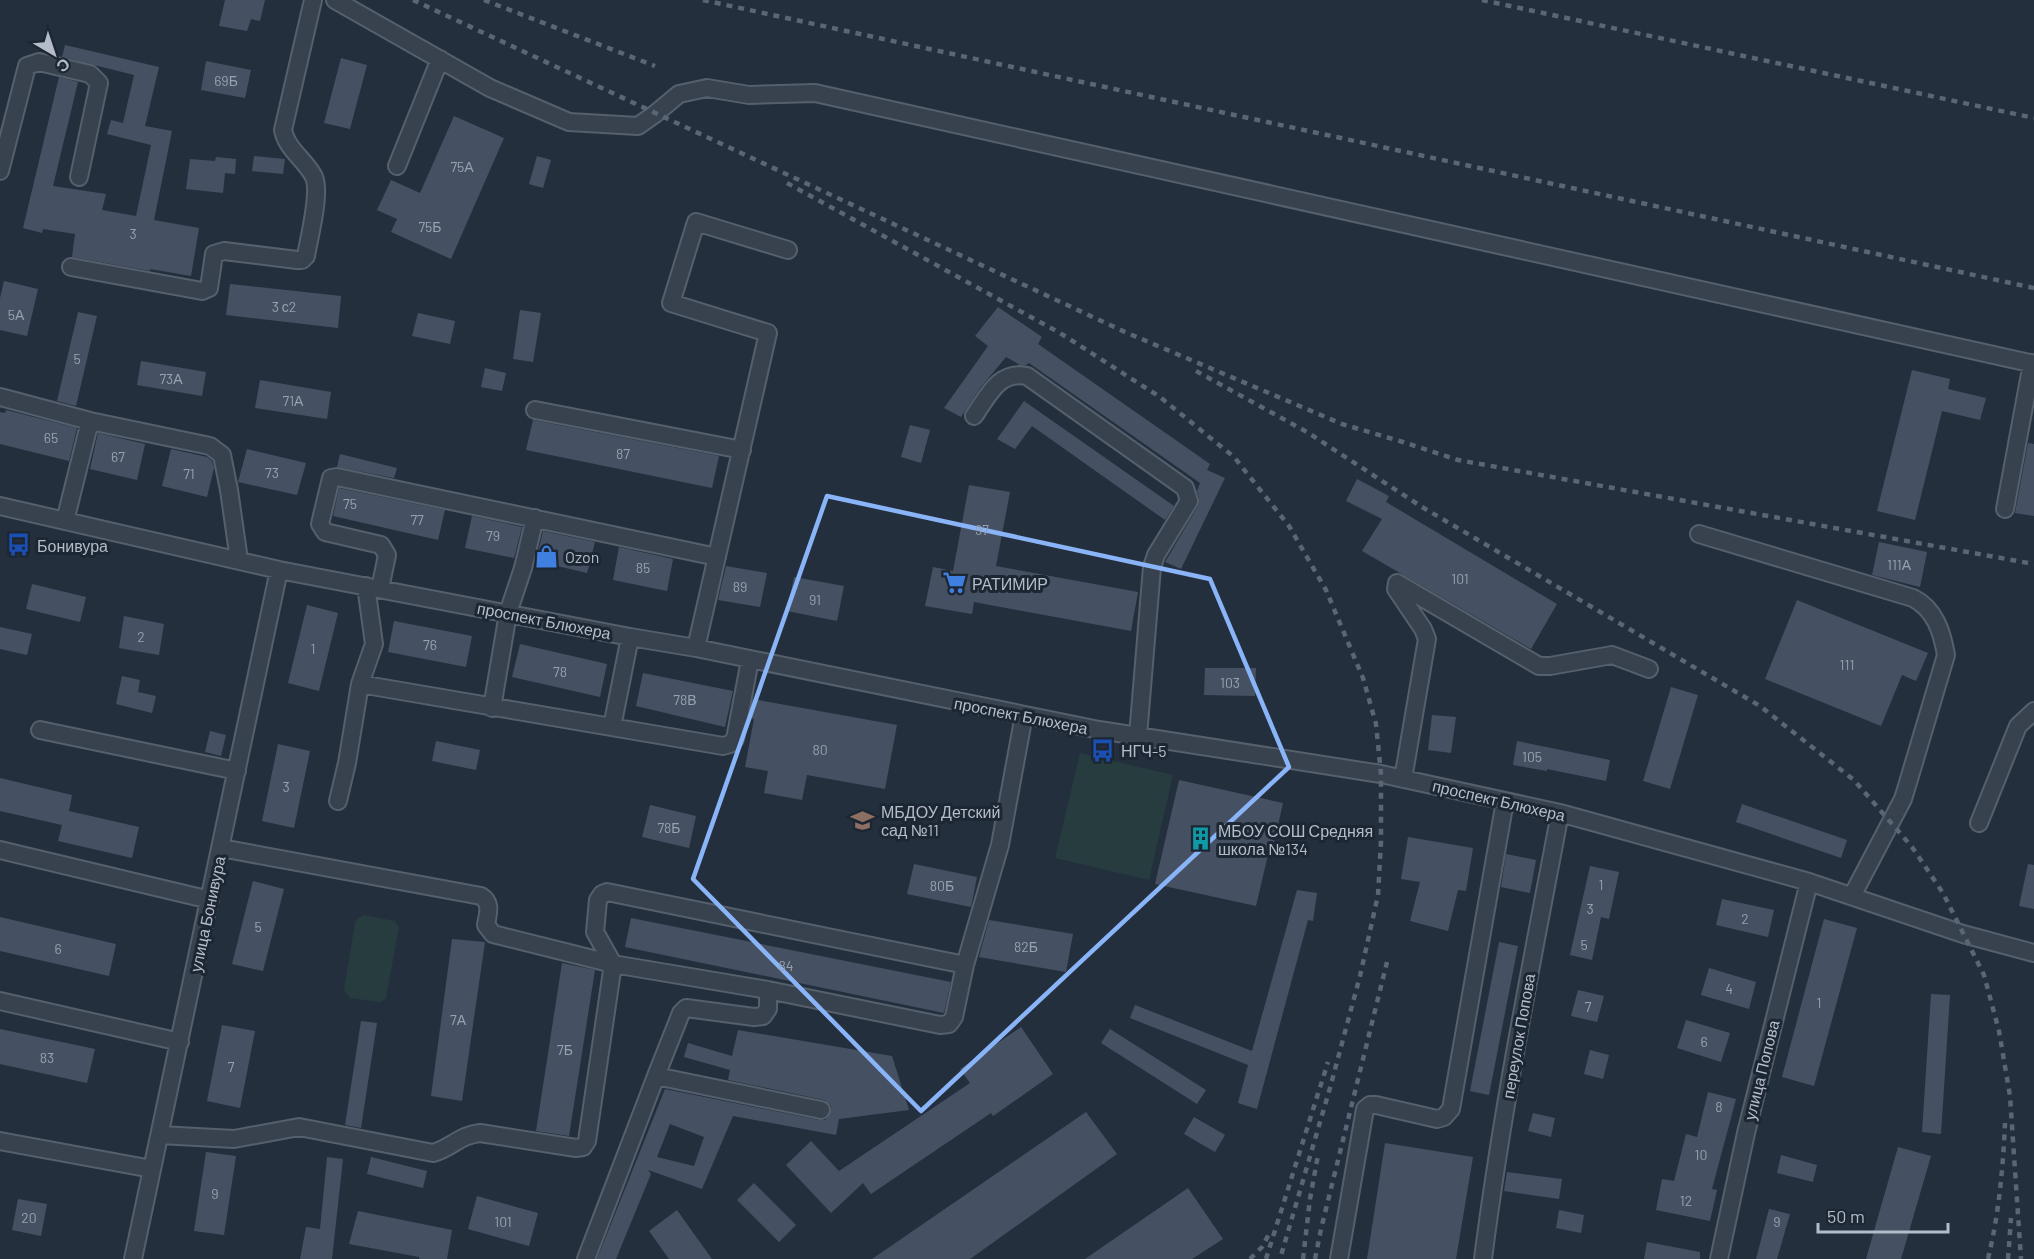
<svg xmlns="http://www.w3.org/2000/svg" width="2034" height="1259" viewBox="0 0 2034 1259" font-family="Barlow,sans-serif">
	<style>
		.green { fill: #263c3f }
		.building { fill: #455162; fill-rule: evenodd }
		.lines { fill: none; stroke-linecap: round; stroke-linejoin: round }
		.minor-casing { stroke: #565f6c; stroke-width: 20 }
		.minor { stroke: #38414e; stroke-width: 16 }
		.rail { stroke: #5a6575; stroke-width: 4.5; stroke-dasharray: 6 6; stroke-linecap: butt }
		.marked { fill: none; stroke: #8ab4f8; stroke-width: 4.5; stroke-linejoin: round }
		.labels { text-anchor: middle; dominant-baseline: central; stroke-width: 6; stroke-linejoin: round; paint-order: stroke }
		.number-label { font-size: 14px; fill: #98a1af }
		.poi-label { font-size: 16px; fill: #b4bcc9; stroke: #1d2633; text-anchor: start }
		.street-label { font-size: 16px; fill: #b4bcc9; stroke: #1d2633 }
	</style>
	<rect width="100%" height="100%" fill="#242f3e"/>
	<path class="green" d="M1080,753L1173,775L1149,880L1055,858Z
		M364,915L395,921L399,927L386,998L381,1002L350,998L344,990L355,922L358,918Z"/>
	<path class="building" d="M225,0H265L260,21L251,19L247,31L219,26Z
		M65,45L159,67L145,126L172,131L154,220L199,228L191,276L150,269V271L72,257L75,234L43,229L42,233L23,228L59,77L78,82L53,186L106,194L102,210L136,216L151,145L107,134L111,120L123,123L134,75L62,57Z
		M341,58L367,65L350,129L324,123Z
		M206,61L251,70L245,98L201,90Z
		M454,116L504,138L451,259L391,232L397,219L377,210L391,180L420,193Z
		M254,156L285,159L283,174L252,171Z
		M537,156L551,160L543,188L529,184Z
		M216,157L236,159L235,174L225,173L223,193L186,189L190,159L215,161Z
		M4,281L38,289L27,336L0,330V298Z
		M230,284L341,296L338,328L226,315Z
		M998,307L1042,337L1038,344L1210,464L1207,470L1225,478L1181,569L1165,562L1198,506L1199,498L1197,491L1200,483L1029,363L1026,365H1020L1006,357L981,387L961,417L944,408L988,346L975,336Z
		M520,310L541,313L533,362L513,359Z
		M78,312L97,316L76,406L57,401Z
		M418,313L455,321L450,344L412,336Z
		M141,361L206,372L202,396L137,385Z
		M485,368L506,373L502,391L481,387Z
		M1912,370L1950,379L1948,389L1986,398L1980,420L1942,411L1915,520L1877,511Z
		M260,380L331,392L327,419L255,408Z
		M1024,401L1174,506L1165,520L1032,426L1015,449L997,439Z
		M6,410L77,428L69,461L0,444V412L5,413Z
		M533,420L719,456L712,488L526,450Z
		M910,425L930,430L921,463L901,457Z
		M98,433L145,444L137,480L90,469Z
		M2028,443L2034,444V516L2015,513Z
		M171,449L207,457L212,461L214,468L207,497L162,486Z
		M247,449L306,463L297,495L238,482Z
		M340,454L397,468L394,478L337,467Z
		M1357,479L1389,496L1386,502L1557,604L1531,649L1362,551L1382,519L1346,501Z
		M969,485L1010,492L996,566L1138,592L1131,631L974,602L972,614L925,606L933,567L953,571Z
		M339,488L445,510L438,540L333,516Z
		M472,516L522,527L514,558L465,548Z
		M543,531L595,542L587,573L536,561Z
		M1879,542L1927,552L1920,587L1872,575Z
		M619,547L673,559L667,591L613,580Z
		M726,566L767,573L760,607L718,600Z
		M794,577L844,586L837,621L787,611Z
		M32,584L86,597L80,622L26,609Z
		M1797,600L1928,653L1916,681L1902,675L1881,726L1765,679Z
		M307,605L338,613L319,691L288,683Z
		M124,616L164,624L159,655L119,648Z
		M394,621L472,636L466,667L388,652Z
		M0,627L32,634L27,655L0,649Z
		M520,644L607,664L600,697L512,677Z
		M1205,668H1256L1255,696L1204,695Z
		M643,673L733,691L725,727L636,706Z
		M122,676L140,680L138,692L156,696L152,713L116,704Z
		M1671,687L1698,695L1670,789L1643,781Z
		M753,699L897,725L885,789L807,775L802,800L764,793L768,771L745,767L754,719L750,718Z
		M1432,715L1456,717L1451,753L1428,750Z
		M210,731L226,735L221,756L205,752Z
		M436,741L480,750L476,770L432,761Z
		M1517,741L1610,760L1606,781L1547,769V771L1513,765Z
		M278,744L310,751L294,828L262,821Z
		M0,778L72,795L69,811L139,827L132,858L58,841L62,825L0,811Z
		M1179,780L1283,803L1274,843L1271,842L1256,906L1155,884Z
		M1742,804L1847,840L1841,858L1736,822Z
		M650,805L696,816L689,848L642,837Z
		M1408,837L1473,848L1466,891L1458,890L1448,931L1410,921L1420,882L1401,879Z
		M1506,854L1536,860L1530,893L1501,887Z
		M914,864L977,877L971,907L907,894Z
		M2028,864L2034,865V909L2019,906Z
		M1590,866L1619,872L1609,919L1601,917L1592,960L1570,955Z
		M253,881L284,889L263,971L232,964Z
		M1297,890L1317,893L1313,921L1308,920L1257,1109L1238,1103L1248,1065L1130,1018L1135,1005L1252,1051Z
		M1722,899L1774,910L1768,937L1716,925Z
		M0,917L116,944L109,976L0,951Z
		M631,918L951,982L944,1013L625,947Z
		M1824,919L1857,928L1814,1086L1782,1077Z
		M989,920L1073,934L1066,972L979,957Z
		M452,939L485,942L462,1101L431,1096Z
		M1499,942L1518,946L1489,1095L1470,1091Z
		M562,963L595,970L569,1136L536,1131Z
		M1709,968L1756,982L1749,1009L1701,995Z
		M1578,990L1604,996L1597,1022L1571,1016Z
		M1931,994L1950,995L1941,1134L1922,1132Z
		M1686,1020L1730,1033L1721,1062L1677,1048Z
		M361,1021L377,1023L361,1128L345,1125Z
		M222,1025L255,1031L240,1108L207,1101Z
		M1021,1027L1053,1074L993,1116L991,1113L871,1194L863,1183L831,1213L786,1165L811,1141L839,1171L970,1083L960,1069Z
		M0,1029L95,1049L87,1083L0,1064Z
		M1110,1029L1206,1090L1197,1104L1101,1043Z
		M738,1030L892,1056L909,1110L839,1119L836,1135L733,1116L702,1189L648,1170L651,1174L616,1259H597L665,1089L819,1120H825L829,1116L831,1106L824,1100L728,1080L730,1070L684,1057L688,1043L732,1056ZM670,1124L704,1137L694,1166L657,1157Z
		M1590,1050L1609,1055L1603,1079L1584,1074Z
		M1708,1092L1736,1099L1712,1189L1717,1190L1710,1221L1656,1210L1662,1179L1674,1181L1686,1134L1697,1137Z
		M1086,1112L1117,1154L970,1259H872Z
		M1533,1113L1555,1118L1551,1137L1528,1131Z
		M1194,1117L1225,1135L1215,1152L1184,1134Z
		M1385,1143L1473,1157L1456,1259H1367Z
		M1898,1147L1931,1156L1901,1259H1866Z
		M206,1152L236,1156L224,1235L194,1231Z
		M1781,1155L1817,1165L1813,1182L1777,1173Z
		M327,1157L343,1159L332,1259H300L306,1227L320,1229Z
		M371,1157L427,1171L423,1188L367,1174Z
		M1507,1172L1562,1179L1559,1199L1504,1191Z
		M754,1183L796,1225L779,1242L737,1200Z
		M1188,1188L1223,1239L1192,1259H1085Z
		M477,1196L538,1213L529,1246L468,1229Z
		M18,1199L47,1204L41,1236L12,1230Z
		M1769,1209L1790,1214L1777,1259H1756Z
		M677,1210L712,1259H669L649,1231Z
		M1559,1210L1584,1215L1581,1233L1556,1228Z
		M358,1211L452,1230L447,1259H419V1257L349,1244Z
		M1647,1242L1700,1252V1259H1644Z"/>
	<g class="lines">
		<defs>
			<path id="minor" d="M335,0L490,88L569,122L638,126L655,114L679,94L707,88L749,95L815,93L2034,364
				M397,166L440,59
				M0,171L27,66L39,62L90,74L99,83L79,177
				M71,267L202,291L209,288L214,254L224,251L297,260H302L306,256C309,238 321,193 314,177C305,159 287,150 283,130L313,0
				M0,397L90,421L210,446L222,455L229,490L239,560
				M535,410L742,450
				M974,416C988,396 999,370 1027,376L1185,488L1189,501L1156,555L1152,567L1138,736
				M0,506L279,570L630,637L696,648L1099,730L1381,774L1560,813L1809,882L1963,934L2034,953
				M2005,509L2032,363
				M65,521L90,421
				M1699,534L1913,598C1935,609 1942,632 1946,655L1907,786L1903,799L1852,896
				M380,589L387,555L381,545L325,532L320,524L331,478L337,477L717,557
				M696,648L768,333L671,303L696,222L788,250
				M360,684L723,746L730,744L735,739L750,660
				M492,708L508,613L523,568L535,518
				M612,727L630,637
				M40,730L237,771
				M1403,779L1427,639L1423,629L1396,589L1397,583L1539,666H1550L1612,655L1649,669
				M338,801L347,763L360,684L374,644L366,586
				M1979,823L2018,726L2034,711
				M221,848L481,896C492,903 488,913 486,925L493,934L613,964L768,990L940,1025L949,1024L954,1017L965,965L1000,845L1024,715
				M0,850L210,900
				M0,1001L180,1042
				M656,1076L681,1013L686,1008L754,1017L763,1016L768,1009V990
				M160,1135L234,1139L299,1127L433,1153C451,1148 460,1135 480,1133L576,1148L583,1147L587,1141L613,964L595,932L598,900L602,894L607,892L965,965
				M0,1141L152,1169
				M133,1259L279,570
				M586,1259L656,1076L821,1110
				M1339,1259L1365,1109L1370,1105H1376L1437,1119L1444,1117L1451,1109L1505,801
				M1483,1259C1502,1109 1532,961 1560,813
				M1719,1259L1746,1133L1809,882"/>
		</defs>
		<use href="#minor" class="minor-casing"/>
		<use href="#minor" class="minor"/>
		<path class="rail" d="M413,0L1125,332L1342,424L1403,442L1458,460L2034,564
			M484,0L655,66
			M703,0L2034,288
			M1482,0L2034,118
			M787,183L1060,333L1160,397L1234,457L1289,526L1326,590L1363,678L1376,724L1381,774V841L1378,895L1360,976L1330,1088L1280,1259
			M1196,371L1307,432L1422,507L1760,706L1854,780L1912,847L1943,893L1984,975L1999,1031L2010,1096L2021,1259
			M1250,1259L1262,1247L1269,1234
			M1266,1259L1328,1062
			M1303,1259L1310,1199L1318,1155
			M1315,1259L1321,1229L1387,962
			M1988,1259C1999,1213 2003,1169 2005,1123
			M2008,1259L2011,1218"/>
	</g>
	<path class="marked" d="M827,496L1210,579L1289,767L921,1111L693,879Z"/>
	<defs>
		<symbol id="bus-bare" viewBox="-9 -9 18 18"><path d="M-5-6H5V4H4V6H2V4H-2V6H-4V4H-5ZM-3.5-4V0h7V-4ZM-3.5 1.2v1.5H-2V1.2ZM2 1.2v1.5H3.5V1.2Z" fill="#1a4fb4" stroke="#1d2633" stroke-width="2.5" paint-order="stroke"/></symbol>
		<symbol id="shop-bare" viewBox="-9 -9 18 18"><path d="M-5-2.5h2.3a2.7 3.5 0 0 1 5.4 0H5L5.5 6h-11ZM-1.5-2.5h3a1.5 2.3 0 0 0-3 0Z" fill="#3f7fe0" stroke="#1d2633" stroke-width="2.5" paint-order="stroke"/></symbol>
		<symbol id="supermarket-bare" viewBox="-9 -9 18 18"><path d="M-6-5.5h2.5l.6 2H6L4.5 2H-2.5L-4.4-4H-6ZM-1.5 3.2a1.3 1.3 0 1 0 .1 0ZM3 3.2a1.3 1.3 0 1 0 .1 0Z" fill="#3f7fe0" stroke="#1d2633" stroke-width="2.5" paint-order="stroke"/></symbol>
		<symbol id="school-bare" viewBox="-9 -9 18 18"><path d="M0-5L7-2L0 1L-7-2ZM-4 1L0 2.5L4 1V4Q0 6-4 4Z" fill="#8d6e63" stroke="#1d2633" stroke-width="2.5" paint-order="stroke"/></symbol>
		<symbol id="building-bare" viewBox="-9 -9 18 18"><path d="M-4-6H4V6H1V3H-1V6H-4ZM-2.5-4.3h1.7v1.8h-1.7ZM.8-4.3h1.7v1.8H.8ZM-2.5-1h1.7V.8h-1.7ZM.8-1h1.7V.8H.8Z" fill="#0f9aa8" stroke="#1d2633" stroke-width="2.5" paint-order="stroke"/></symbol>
	</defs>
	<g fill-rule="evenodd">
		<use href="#bus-bare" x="2" y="528" width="33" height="33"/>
		<use href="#shop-bare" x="530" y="540" width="33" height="33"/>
		<use href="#supermarket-bare" x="938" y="566" width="33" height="33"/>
		<use href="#bus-bare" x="1086" y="734" width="33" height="33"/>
		<use href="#school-bare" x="846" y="804" width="33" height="33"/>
		<use href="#building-bare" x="1184" y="822" width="33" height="33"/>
	</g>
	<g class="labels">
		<g class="number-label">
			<text x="226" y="80">69Б</text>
			<text x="462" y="166">75А</text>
			<text x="430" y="226">75Б</text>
			<text x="133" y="233">3</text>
			<text x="284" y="306">3 с2</text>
			<text x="16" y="314">5А</text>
			<text x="77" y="358">5</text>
			<text x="171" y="378">73А</text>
			<text x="293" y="400">71А</text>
			<text x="51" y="437">65</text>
			<text x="623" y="453">87</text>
			<text x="118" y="456">67</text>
			<text x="272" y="472">73</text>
			<text x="189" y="473">71</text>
			<text x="350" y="503">75</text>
			<text x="417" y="519">77</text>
			<text x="982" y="529">97</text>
			<text x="493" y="535">79</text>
			<text x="1899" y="564">111А</text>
			<text x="643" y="567">85</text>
			<text x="1460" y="578">101</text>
			<text x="740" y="586">89</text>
			<text x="815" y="599">91</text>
			<text x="141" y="636">2</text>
			<text x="430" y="644">76</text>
			<text x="313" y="648">1</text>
			<text x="1847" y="664">111</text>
			<text x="560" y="671">78</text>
			<text x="1230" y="682">103</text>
			<text x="685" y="699">78В</text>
			<text x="820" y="749">80</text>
			<text x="1532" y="756">105</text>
			<text x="286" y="786">3</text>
			<text x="669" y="827">78Б</text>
			<text x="1601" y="884">1</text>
			<text x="942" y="885">80Б</text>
			<text x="1590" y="908">3</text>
			<text x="1745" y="918">2</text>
			<text x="258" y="926">5</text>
			<text x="1584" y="944">5</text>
			<text x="1026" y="946">82Б</text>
			<text x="58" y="948">6</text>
			<text x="786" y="965">84</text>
			<text x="1729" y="988">4</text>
			<text x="1819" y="1002">1</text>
			<text x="1588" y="1006">7</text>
			<text x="458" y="1019">7А</text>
			<text x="1704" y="1041">6</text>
			<text x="565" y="1049">7Б</text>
			<text x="47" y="1057">83</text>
			<text x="231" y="1066">7</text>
			<text x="1719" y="1106">8</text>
			<text x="1701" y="1154">10</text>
			<text x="215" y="1193">9</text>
			<text x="1686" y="1200">12</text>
			<text x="29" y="1217">20</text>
			<text x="503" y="1221">101</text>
			<text x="1777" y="1221">9</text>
		</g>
		<g class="poi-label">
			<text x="37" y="545">Бонивура</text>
			<text x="565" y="556">Ozon</text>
			<text x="972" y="583">РАТИМИР</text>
			<text x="1121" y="750">НГЧ-5</text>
			<text x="881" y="811">МБДОУ Детский<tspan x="881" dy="18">сад №11</tspan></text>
			<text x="1218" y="830">МБОУ СОШ Средняя<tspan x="1218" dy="18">школа №134</tspan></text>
		</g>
		<g class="street-label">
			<text transform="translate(544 620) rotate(11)">проспект Блюхера</text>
			<text transform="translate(1021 715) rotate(11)">проспект Блюхера</text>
			<text transform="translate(1499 800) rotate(13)">проспект Блюхера</text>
			<text transform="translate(207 914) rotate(-78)">улица Бонивура</text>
			<text transform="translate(1518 1036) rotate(-80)">переулок Попова</text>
			<text transform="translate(1761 1070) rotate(-76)">улица Попова</text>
		</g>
	</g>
	<g transform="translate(54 54) rotate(141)" stroke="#1d2633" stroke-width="4.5" paint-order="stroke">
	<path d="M0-4.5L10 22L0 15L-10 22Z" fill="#b4bcc9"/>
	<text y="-9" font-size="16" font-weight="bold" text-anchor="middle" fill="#b4bcc9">С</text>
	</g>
	<path d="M1818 1223v9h130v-9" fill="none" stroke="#b4bcc9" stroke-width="3"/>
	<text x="1827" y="1223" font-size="18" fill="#b4bcc9" stroke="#1d2633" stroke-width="4.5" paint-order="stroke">50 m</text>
</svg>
